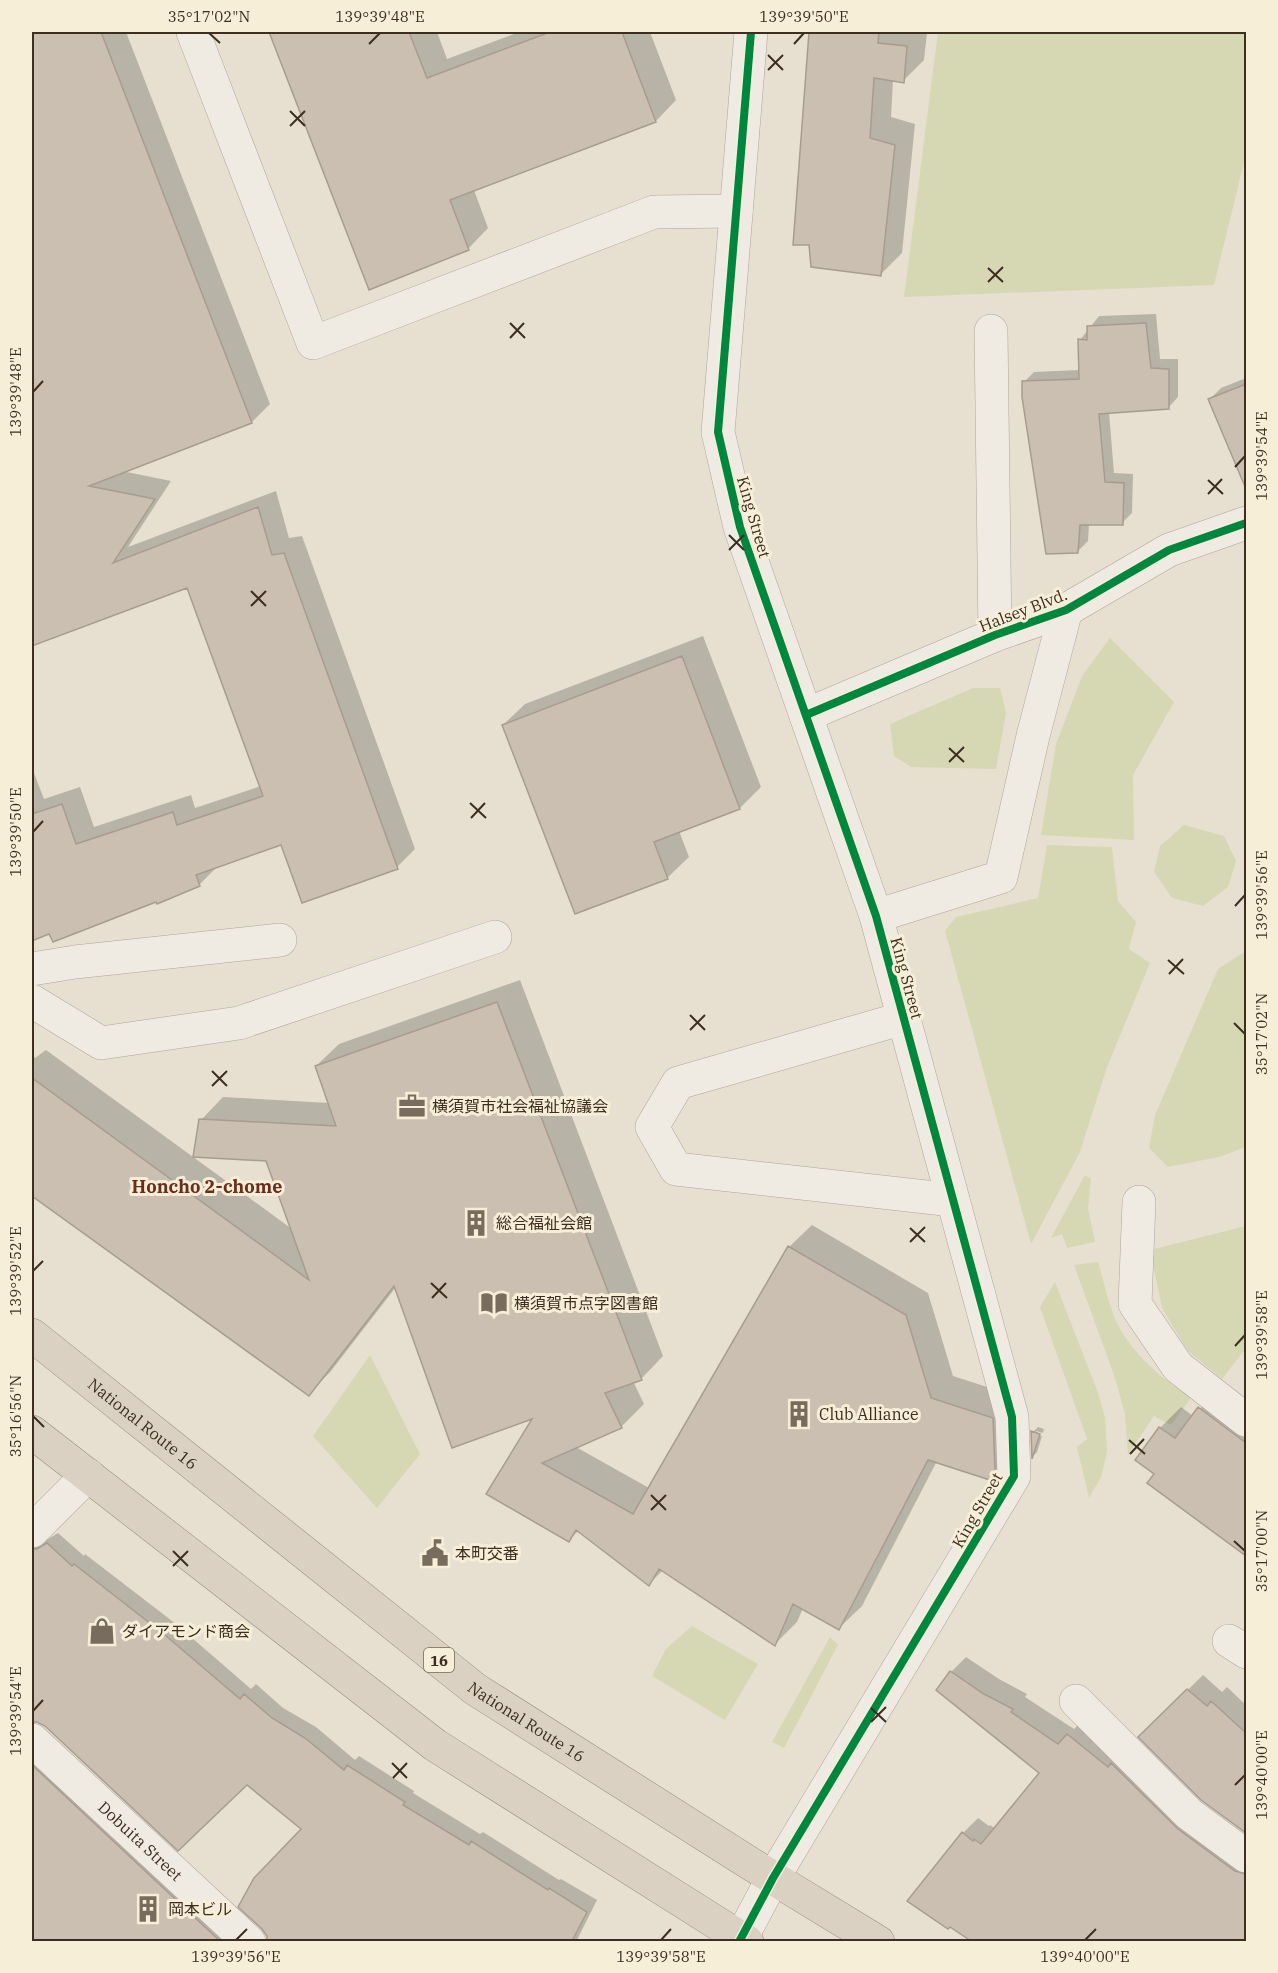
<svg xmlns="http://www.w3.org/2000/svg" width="1278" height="1973" viewBox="0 0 1278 1973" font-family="'IBM Plex Serif','Noto Sans JP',serif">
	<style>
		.green { fill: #d6d7b3 }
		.shadow { fill: #0003 }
		.building { fill: #cbbfb2; stroke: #a89c90; stroke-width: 1.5 }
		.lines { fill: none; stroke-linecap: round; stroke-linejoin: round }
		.minor-casing { stroke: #ada599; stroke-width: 34 }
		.highway-casing { stroke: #928b80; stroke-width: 34 }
		.minor { stroke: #efebe3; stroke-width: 33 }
		.highway { stroke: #dad1c2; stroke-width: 33 }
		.cycleway-casing { stroke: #f7eed8; stroke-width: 11 }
		.cycleway { stroke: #00873e; stroke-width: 8 }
		.ticks { fill: none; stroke: #3d2e20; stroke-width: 2 }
		.labels { text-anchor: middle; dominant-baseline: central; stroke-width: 6; stroke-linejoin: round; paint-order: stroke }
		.shield { fill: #f7eed8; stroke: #756857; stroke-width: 1.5 }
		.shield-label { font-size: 15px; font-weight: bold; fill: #3d2e20 }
		.street-label { font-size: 16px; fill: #3d2e20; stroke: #f7eed8 }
		.poi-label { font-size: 16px; fill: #3d2e20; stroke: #f7eed8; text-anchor: start }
		.neighbourhood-label { font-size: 18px; font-weight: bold; fill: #6b2e1e; stroke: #f7eed8 }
		.neatline { fill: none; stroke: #3d2e20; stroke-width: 2 }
		.ticks-label { font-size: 15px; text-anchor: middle; fill: #3d2e20 }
	</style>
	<rect width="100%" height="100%" fill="#e7e0d1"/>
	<path class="green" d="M938,32H1246V160L1244,162L1214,285L904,297Z
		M1110,638L1174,702L1133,775L1134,840L1041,835L1056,744L1082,676Z
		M973,688H1000L1006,713L996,769L911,767L894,756L890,724Z
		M1184,825L1224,836L1236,861L1228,887L1203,906L1172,898L1154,872L1160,846Z
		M1047,845L1112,847L1118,901L1136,922L1129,949L1150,963L1107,1067L1080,1152L1031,1244L945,931L956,917L1038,898Z
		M1246,951V1147L1219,1157L1168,1167L1149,1148L1155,1115L1218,969Z
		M1085,1175L1091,1179L1088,1208L1095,1242L1067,1248L1062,1234L1051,1238Z
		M1246,1226V1348L1222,1379L1187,1350L1162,1308L1150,1250Z
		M1098,1262C1104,1281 1108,1303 1116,1321C1132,1354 1161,1378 1191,1398L1171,1425L1154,1416L1128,1454L1125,1414L1114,1375L1074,1265Z
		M1055,1282L1097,1390L1105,1417L1107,1452L1101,1477L1089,1498L1077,1447L1087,1439L1040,1307Z
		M370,1355L420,1454L377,1508L313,1436Z
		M692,1626L758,1664L725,1720L652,1676L666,1649Z
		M830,1637L838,1645L784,1748L772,1742Z"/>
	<path class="shadow" d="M32,32H126L270,404L252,422L122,471L171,481L128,547L276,491L289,538L302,536L415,849L397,867L282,844L217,867L199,885L32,939V768L44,799L80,787L94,827L191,795L195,808L261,786L188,587L32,644Z
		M271,32H437L447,59L519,32H650L676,100L656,121L474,190L488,228L468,249L370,288Z
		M811,32H927L924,60L903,81L893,80L891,117L915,124L902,253L881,274L811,243L794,244Z
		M1156,314L1160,359H1178V397L1168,408L1109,412L1114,473L1133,474L1132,513L1122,523L1089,524L1088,541L1078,551L1024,382L1034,372L1080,370V340L1099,316Z
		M1246,378V448L1233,453L1210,399L1221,388Z
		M703,636L761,787L740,808L679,831L689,857L667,878L503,725L525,704Z
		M520,980L663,1356L641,1379L633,1381L644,1404L621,1427L576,1447L649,1488L789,1247L812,1225L928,1293L953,1376L1015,1396L1012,1456L989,1479L937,1461L862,1606L839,1628L803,1608L797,1622L775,1644L663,1570L649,1584L579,1530L569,1540L488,1493L535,1416L396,1287L331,1371L309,1394L32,1194V1054L35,1058L46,1050L292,1229L267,1159L201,1120L223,1097L329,1103L316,1066L339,1044Z
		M1220,1387L1246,1407V1554L1149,1483L1156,1474L1137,1460L1160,1428L1181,1407L1193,1416Z
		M1038,1427L1044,1429L1043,1433L1036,1431V1434L1042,1436L1037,1452L1034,1455L1033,1432Z
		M58,1533L84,1556L85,1554L176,1624L251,1689L256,1684L283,1708L316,1727L355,1760L359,1756L414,1791L413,1793L480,1834L483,1832L559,1880L561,1879L597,1900L576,1942H269L303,1829L247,1783L45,1725L36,1720H32V1535L38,1539H48Z
		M966,1657L999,1679L1027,1694L1025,1697L1074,1729L1083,1720L1246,1854V1942H974L909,1901L963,1833L978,1818L989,1826L990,1825L996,1829L1041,1772L938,1690L951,1672Z
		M1203,1675L1222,1692L1227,1687L1246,1705V1831L1202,1799L1140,1737Z
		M32,1745L243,1942H32Z"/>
	<path class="building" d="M32,32H101L252,423L89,486L155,499L113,563L258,507L272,555L284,553L398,869L302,903L281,845L196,875L200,886L157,904L156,902L53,942L49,934L32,941V814L62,804L76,844L173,812L177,825L263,796L187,588L32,646Z
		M269,32H409L427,78L550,32H622L656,122L450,200L469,250L369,290Z
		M809,32H879L878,43L907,46L904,83L874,78L870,138L895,145L881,276L811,267L809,245H793Z
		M1146,323L1151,368L1169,369V409L1099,414L1105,482L1124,483L1123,525H1080L1078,553L1046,554L1022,397V381L1079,379L1078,339L1087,340V326Z
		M1246,384V489L1208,399Z
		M682,656L740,809L654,842L668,879L575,914L502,725Z
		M497,1002L642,1380L605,1393L622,1428L542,1463L633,1514L788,1246L906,1315L931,1398L993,1418L995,1471L990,1480L928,1460L839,1630L793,1604L775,1646L659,1569L649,1586L576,1530L569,1542L486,1494L532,1419L452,1448L394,1286L309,1396L32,1196V1078L309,1280L266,1161L193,1157L199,1119L336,1126L315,1066Z
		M1198,1407L1246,1443V1556L1147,1483L1154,1474L1135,1460L1159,1427L1175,1438Z
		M1031,1431L1040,1434L1032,1459Z
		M47,1543L72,1566L74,1564L165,1635L240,1699L244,1694L272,1718L305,1738L344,1770L347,1765L405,1802L403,1805L469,1845L471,1841L548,1890L549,1888L587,1912L572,1941H267V1936L262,1929L238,1907L254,1878L301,1829L247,1785L178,1851L45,1726L37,1722H32V1549H37Z
		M950,1671L984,1694L1013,1709L1011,1712L1058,1744L1067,1734L1108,1767L1111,1763L1178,1829L1235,1871L1246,1874V1941H971L950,1927L948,1929L907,1901L962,1832L973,1841L974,1839L981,1844L1039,1773L936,1690Z
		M1187,1689L1207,1706L1211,1701L1246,1733V1833L1201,1800L1138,1737Z
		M32,1765L220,1941H221H32Z"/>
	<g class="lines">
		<defs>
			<g id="minor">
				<path d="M193,32L313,343L654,212L736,211"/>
				<path d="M991,331L995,635"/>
				<path d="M806,715L995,635L1066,610L1169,550L1246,523"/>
				<path d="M876,916L1001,877L1033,736L1066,610"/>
				<path d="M32,969L75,962L280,940"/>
				<path d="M32,1001L101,1043L239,1023L495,937"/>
				<path d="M904,1018L678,1083L652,1127L676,1169L953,1200"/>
				<path d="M1139,1202L1135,1304L1178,1367L1246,1420"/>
				<path d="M32,1531L88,1475"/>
				<path d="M1229,1641L1246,1652"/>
				<path d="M1076,1701L1189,1814L1246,1856"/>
				<path id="s1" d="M32,1740L249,1942"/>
				<path d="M739,1942L773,1878L1014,1476L1012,1417L876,916L740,527L718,432L751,32"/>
			</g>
			<g id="highway">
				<path id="s2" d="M32,1335L475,1689L773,1878L878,1942"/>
				<path d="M32,1432L435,1745L747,1942"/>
			</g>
		</defs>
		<use href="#minor" class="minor-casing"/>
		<use href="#highway" class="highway-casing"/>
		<use href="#minor" class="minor"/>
		<use href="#highway" class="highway"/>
		<defs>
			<path id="cycleway" d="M806,715L995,635L1066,610L1169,550L1246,523
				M739,1942L773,1878L1014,1476L1012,1417L876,916L740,527L718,432L751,32"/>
		</defs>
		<use href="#cycleway" class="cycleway-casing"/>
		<use href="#cycleway" class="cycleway"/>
	</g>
	<path class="ticks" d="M209,33L220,43M369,44L380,33M794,44L804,33M768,55L783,70M768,70L783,55M290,111L305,126M290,126L305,111M988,268L1003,282M988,282L1003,267M510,323L525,338M510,338L524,323M33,392L43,381M1235,467L1245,456M1208,480L1223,494M1208,494L1222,479M729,535L744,550M729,550L744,535M251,591L266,606M251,606L266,591M949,748L964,762M949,762L964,747M470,803L486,818M471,818L485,803M33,832L43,821M1235,906L1245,895M1168,960L1184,974M1169,974L1183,959M690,1015L705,1030M1234,1023L1245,1034M690,1030L705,1015M212,1071L227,1086M212,1086L227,1071M910,1228L925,1242M910,1242L925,1227M33,1271L43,1261M431,1283L447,1298M432,1298L446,1283M1235,1346L1245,1335M33,1416L44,1427M1129,1440L1145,1454M1130,1454L1144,1439M651,1495L666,1510M651,1510L666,1495M1234,1541L1245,1551M173,1551L188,1566M173,1566L188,1551M871,1708L886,1722M33,1711L43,1700M871,1722L886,1707M392,1763L407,1778M393,1778L407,1763M1235,1785L1245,1775M236,1940L247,1929M661,1940L671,1929M1085,1940L1096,1929"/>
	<defs>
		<symbol id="office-bare" viewBox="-9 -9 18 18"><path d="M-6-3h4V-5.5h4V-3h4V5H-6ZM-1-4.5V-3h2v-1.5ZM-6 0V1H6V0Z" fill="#786c5e" stroke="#f7eed8" stroke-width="2.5" paint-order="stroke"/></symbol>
		<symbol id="building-bare" viewBox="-9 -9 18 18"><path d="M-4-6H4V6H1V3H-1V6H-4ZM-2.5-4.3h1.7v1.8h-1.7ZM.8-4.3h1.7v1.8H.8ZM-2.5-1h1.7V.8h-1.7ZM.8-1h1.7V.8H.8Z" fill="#786c5e" stroke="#f7eed8" stroke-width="2.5" paint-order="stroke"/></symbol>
		<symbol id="library-bare" viewBox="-9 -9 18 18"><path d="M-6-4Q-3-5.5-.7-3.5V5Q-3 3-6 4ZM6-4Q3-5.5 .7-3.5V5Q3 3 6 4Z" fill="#786c5e" stroke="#f7eed8" stroke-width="2.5" paint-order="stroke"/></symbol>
		<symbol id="civic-bare" viewBox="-9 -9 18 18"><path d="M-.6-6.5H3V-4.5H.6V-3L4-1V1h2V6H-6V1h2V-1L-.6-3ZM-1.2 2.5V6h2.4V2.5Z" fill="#786c5e" stroke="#f7eed8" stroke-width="2.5" paint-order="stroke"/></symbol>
		<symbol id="shop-bare" viewBox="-9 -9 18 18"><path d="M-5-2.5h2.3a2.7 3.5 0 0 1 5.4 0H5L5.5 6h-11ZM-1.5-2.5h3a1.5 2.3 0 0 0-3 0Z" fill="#786c5e" stroke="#f7eed8" stroke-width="2.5" paint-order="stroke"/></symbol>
	</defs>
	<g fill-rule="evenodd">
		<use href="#office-bare" x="393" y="1087" width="38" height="38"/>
		<use href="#building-bare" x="457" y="1204" width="38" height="38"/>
		<use href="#library-bare" x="475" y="1284" width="38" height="38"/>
		<use href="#building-bare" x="780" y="1395" width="38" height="38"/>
		<use href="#civic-bare" x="416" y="1534" width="38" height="38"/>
		<use href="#shop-bare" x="83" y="1612" width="38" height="38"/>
		<use href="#building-bare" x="129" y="1890" width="38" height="38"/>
	</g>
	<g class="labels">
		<rect class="shield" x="424" y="1648" width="30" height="24" rx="4.5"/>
		<g class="shield-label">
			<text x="439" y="1660">16</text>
		</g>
		<g class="street-label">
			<text transform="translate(754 517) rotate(74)">King Street</text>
			<text transform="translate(1023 610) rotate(-21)">Halsey Blvd.</text>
			<text transform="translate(907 978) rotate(75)">King Street</text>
			<text stroke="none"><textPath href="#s2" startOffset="142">National Route 16</textPath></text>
			<text transform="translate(977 1510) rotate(-60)">King Street</text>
			<text stroke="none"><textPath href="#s2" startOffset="628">National Route 16</textPath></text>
			<text stroke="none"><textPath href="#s1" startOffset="148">Dobuita Street</textPath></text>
		</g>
		<g class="poi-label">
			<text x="432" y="1106">横須賀市社会福祉協議会</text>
			<text x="496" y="1223">総合福祉会館</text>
			<text x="514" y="1303">横須賀市点字図書館</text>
			<text x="819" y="1414">Club Alliance</text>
			<text x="455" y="1553">本町交番</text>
			<text x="122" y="1631">ダイアモンド商会</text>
			<text x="168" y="1909">岡本ビル</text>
		</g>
		<g class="neighbourhood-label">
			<text x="207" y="1186">Honcho 2-chome</text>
		</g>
	</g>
	<rect width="1278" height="1973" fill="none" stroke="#f7eed8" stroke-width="66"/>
	<rect x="33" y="33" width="1212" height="1907" class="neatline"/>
	<g class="ticks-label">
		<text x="209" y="22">35°17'02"N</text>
		<text x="380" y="22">139°39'48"E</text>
		<text x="804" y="22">139°39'50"E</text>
		<text transform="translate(16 392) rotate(-90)" y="5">139°39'48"E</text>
		<text transform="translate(1262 456) rotate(-90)" y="5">139°39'54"E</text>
		<text transform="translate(16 832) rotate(-90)" y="5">139°39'50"E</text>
		<text transform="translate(1262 895) rotate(-90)" y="5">139°39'56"E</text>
		<text transform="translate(1262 1034) rotate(-90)" y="5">35°17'02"N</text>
		<text transform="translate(16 1271) rotate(-90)" y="5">139°39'52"E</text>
		<text transform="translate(1262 1335) rotate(-90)" y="5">139°39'58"E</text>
		<text transform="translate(16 1416) rotate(-90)" y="5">35°16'56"N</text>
		<text transform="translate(1262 1551) rotate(-90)" y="5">35°17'00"N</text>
		<text transform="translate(16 1711) rotate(-90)" y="5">139°39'54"E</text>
		<text transform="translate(1262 1775) rotate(-90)" y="5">139°40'00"E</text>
		<text x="236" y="1962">139°39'56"E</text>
		<text x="661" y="1962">139°39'58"E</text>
		<text x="1085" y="1962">139°40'00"E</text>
	</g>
</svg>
